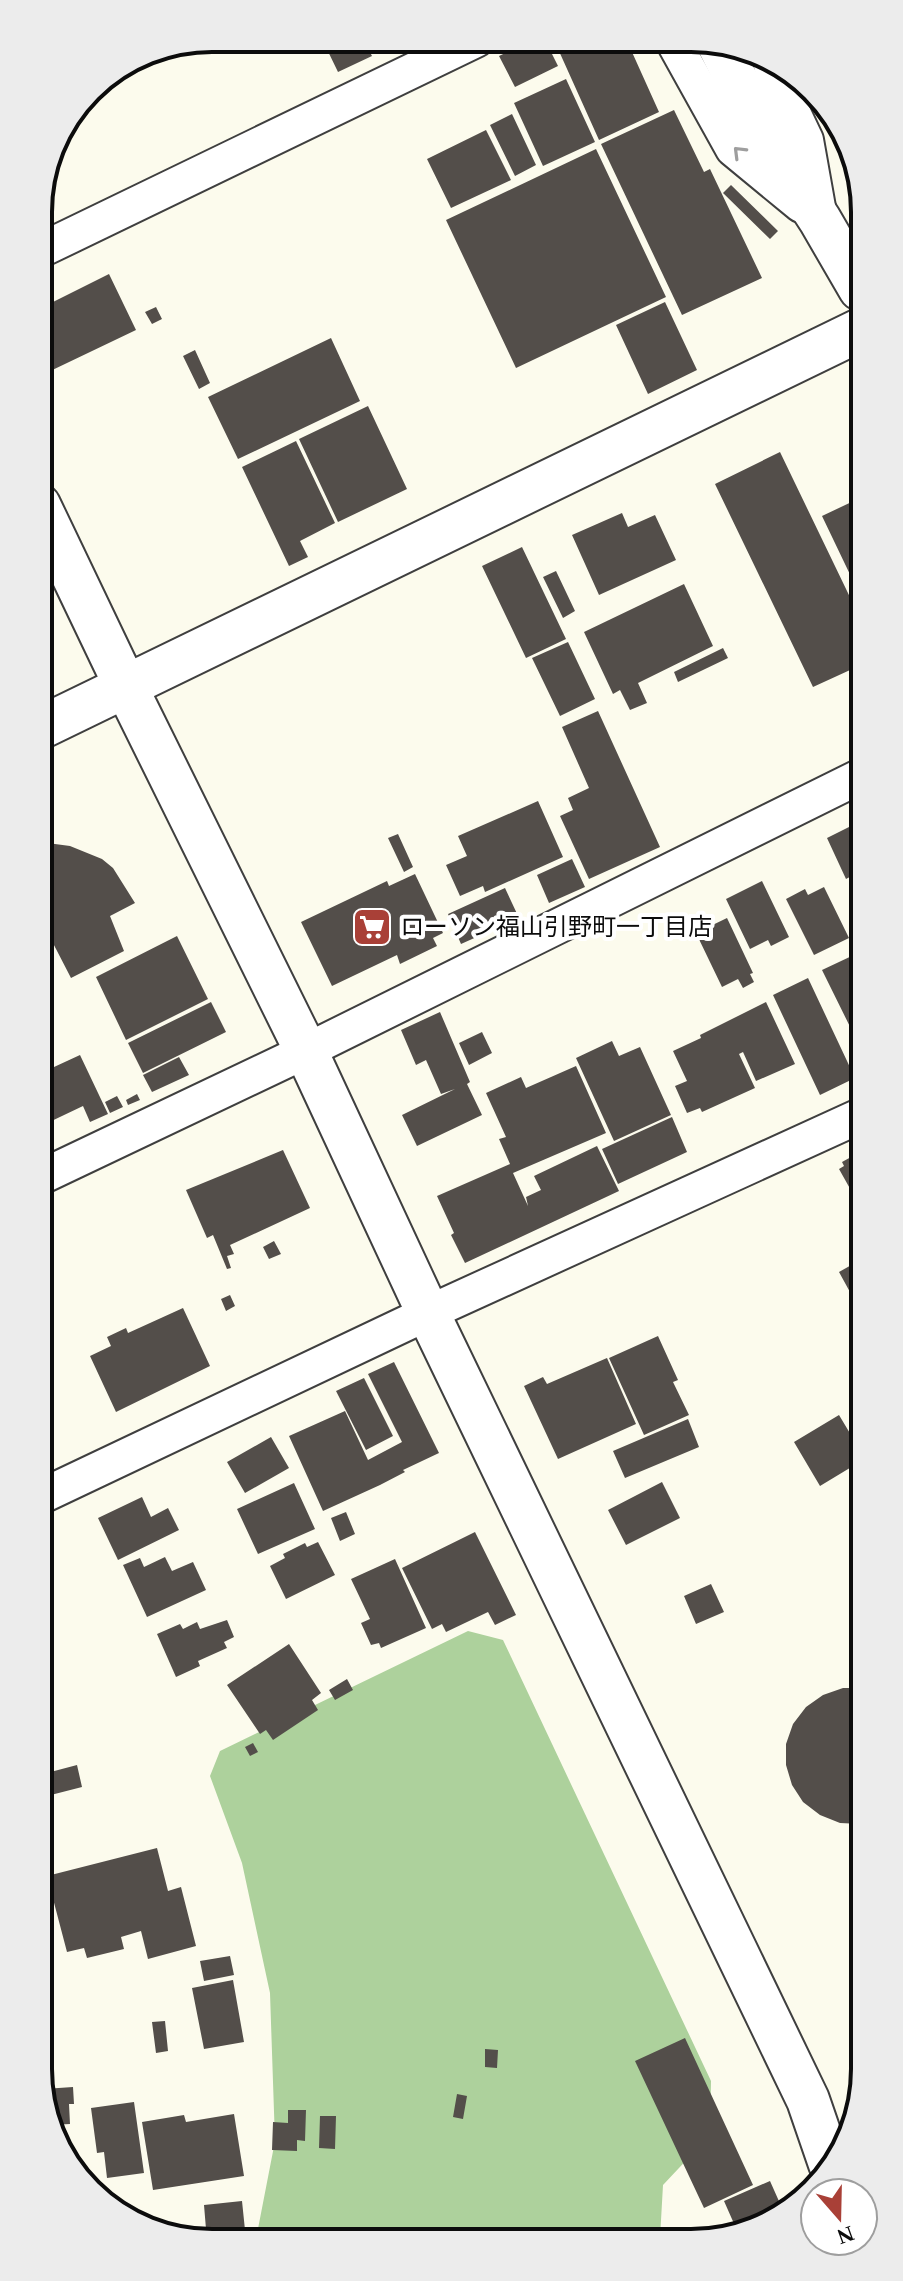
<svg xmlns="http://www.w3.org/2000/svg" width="903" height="2281" viewBox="0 0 903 2281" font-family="'Times New Roman','Noto Sans JP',serif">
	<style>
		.forest { fill: #add19c }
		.building { fill: #534e4a }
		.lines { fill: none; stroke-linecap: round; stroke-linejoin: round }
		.minor-casing { stroke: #3f3f3f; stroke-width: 38 }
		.tertiary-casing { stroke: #3f3f3f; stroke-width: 46 }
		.minor { stroke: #fff; stroke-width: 34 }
		.tertiary { stroke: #fff; stroke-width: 42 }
		.oneway { stroke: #9e9e9e }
		.labels { text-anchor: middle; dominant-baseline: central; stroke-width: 8; stroke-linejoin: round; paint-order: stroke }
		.poi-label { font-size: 24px; fill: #0c0c0c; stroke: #fff; text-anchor: start }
		.rim { fill: none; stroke: #0c0c0c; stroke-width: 4 }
	</style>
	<rect width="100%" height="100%" fill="#fcfbed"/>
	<path class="forest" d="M468,1631L503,1640L711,2081L710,2135L663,2185L660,2238L256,2239L275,2141L270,1993L242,1863L210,1776L220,1751Z"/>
	<path class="building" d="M322,39H363L372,56L338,72Z
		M532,40H545L558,66L515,87L499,56Z
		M554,40L627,41L659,112L599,140Z
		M566,79L595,142L543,166L514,103Z
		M674,110L704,172L710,169L762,278L682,315L601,144Z
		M512,114L536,165L515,176L490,125Z
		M486,130L511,180L451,208L427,159Z
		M839,132L859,167V177L837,133Z
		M596,149L666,297L516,368L446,220Z
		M731,185L778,231L770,239L723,193Z
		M109,274L136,330L44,374L39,364V309Z
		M665,302L697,370L648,394L616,325Z
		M156,307L162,319L152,324L145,312Z
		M331,338L360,401L238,459L208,397Z
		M195,350L210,383L199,389L183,356Z
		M368,406L407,489L338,522L299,439Z
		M296,441L335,523L300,541L308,557L289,566L242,467Z
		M780,452L860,618L861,665L813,687L715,484Z
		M860,498V585L856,587L822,516Z
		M622,513L628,527L655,515L676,560L599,595L572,535Z
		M522,547L566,639L526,658L482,566Z
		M556,571L575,611L563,618L543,577Z
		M684,584L713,646L638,683L647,703L630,710L620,690L613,694L584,632Z
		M568,642L595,699L560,716L532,658Z
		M723,648L728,658L678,682L674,672Z
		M598,711L660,847L589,879L560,816L573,810L568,798L589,788L562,727Z
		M538,801L563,857L485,892L483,886L460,896L446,865L467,856L458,836Z
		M861,816V871L846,879L827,838L853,825L852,821Z
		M398,834L413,867L404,872L388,838Z
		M40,842L70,846L102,859L113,868L135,903L110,916L124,951L71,978L40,918Z
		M572,859L585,887L549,903L537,875Z
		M415,874L443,933L433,938L437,946L400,964L397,955L332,986L301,922L387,881L389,886Z
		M762,881L789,937L771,946L768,940L750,949L726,899Z
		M824,887L849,938L814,955L786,899L805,889L808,895Z
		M505,888L519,918L461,944L448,914Z
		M861,892V910L854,895Z
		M727,918L753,973L750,974L754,982L743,988L738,979L722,987L696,933Z
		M177,936L208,999L126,1040L96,977Z
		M856,954L861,966L862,1051L822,970Z
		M808,978L855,1078L820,1095L773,995Z
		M41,979L50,998L41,1002Z
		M211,1002L226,1032L143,1073L128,1043Z
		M766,1002L795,1064L756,1081L743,1052L739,1054L755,1088L702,1112L700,1108L687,1113L675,1086L687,1081L673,1051L701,1038L700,1035Z
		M440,1012L470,1082L467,1084L482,1115L417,1146L402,1115L455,1089L441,1094L426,1060L416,1065L401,1030Z
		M482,1032L492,1053L469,1065L459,1043Z
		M612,1041L619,1056L640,1047L671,1115L614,1141L576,1058Z
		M80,1055L108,1114L90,1122L83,1106L41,1126V1073Z
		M179,1057L189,1075L152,1092L143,1075Z
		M576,1066L606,1133L513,1173L528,1206L526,1197L541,1190L534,1176L597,1146L619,1191L465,1263L451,1235L454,1233L437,1196L510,1164L499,1139L506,1137L486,1093L521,1077L526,1088Z
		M137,1094L140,1100L128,1105L126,1100Z
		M117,1096L123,1107L110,1113L105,1102Z
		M672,1117L687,1152L618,1184L602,1149Z
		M283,1150L310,1208L230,1245L234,1254L227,1256L231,1268L227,1269L213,1235L207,1238L186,1190Z
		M862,1151V1210L839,1169L844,1166L842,1162Z
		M274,1241L281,1254L269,1259L263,1247Z
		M862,1259V1314L839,1272Z
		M230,1295L235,1306L226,1311L221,1299Z
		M183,1308L210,1366L116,1412L90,1356L111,1346L107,1337L126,1328L128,1333Z
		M658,1336L678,1380L673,1382L689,1415L644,1435L609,1358Z
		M607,1358L636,1424L558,1459L524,1386L543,1377L547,1384Z
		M394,1362L439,1453L403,1470L405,1472L380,1485L323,1511L289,1436L345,1411L368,1460L402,1442L368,1374Z
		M364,1378L393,1436L366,1450L336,1391Z
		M839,1415L863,1455V1460L820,1486L794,1442Z
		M688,1419L699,1447L625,1478L613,1451Z
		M271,1437L289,1468L245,1493L227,1462Z
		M662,1482L680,1518L626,1545L608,1510Z
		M294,1483L315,1529L258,1554L237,1509Z
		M142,1497L151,1517L168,1508L179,1530L118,1560L98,1518Z
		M346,1512L355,1534L340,1541L331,1518Z
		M475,1532L516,1615L495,1625L488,1612L446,1632L442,1624L432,1629L402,1568Z
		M318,1542L335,1575L286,1599L270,1566L285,1558L283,1554L305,1543L307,1547Z
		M165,1557L172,1571L193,1562L206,1590L147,1617L123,1565L140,1558L144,1567Z
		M395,1559L426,1628L381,1648L379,1643L371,1645L361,1623L370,1619L351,1579Z
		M711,1584L724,1612L696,1624L684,1596Z
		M227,1620L234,1637L224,1642L227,1648L198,1661L200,1666L176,1677L157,1634L180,1624L183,1629L197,1622L200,1629Z
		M289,1644L321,1693L312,1700L318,1710L273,1740L266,1730L260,1734L227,1685Z
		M347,1679L353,1690L335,1700L329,1690Z
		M843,1688H864V1823L861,1824L840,1823L820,1815L803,1802L792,1785L786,1765V1744L793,1724L806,1707L823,1695Z
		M253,1743L258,1752L250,1756L245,1747Z
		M77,1765L82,1787L43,1797V1774Z
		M157,1848L168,1891L181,1887L196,1946L148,1959L141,1931L121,1937L124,1949L87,1958L84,1948L67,1952L47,1876Z
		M230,1956L234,1975L204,1981L200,1961Z
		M233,1980L244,2042L204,2049L192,1988Z
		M165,2021L168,2051L156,2053L152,2022Z
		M685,2038L753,2185L704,2208L635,2061Z
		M485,2049L498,2050L497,2068L485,2067Z
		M73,2087L74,2104H69L70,2124L51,2125L46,2117L44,2089Z
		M457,2094L467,2096L463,2119L453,2117Z
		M134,2102L144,2173L107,2178L104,2152L97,2153L91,2108Z
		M288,2110H306L305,2141L297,2140V2151L272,2150L273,2122L288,2123Z
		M234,2114L244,2176L153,2190L142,2122L184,2115L186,2122Z
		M320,2116H336L335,2149L319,2148Z
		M770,2181L782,2208L739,2235L724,2201Z
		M242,2201L245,2230L237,2231L238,2239L178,2240L155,2228L179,2227V2231L206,2229L204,2205Z"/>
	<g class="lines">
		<defs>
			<path id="minor" d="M673,41L733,149L801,205
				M771,66L806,140L819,213
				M39,251L476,40
				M41,1177L306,1051L861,776
				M42,1496L428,1313L862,1115"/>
			<path id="tertiary" d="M717,41L762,131L820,220L860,289
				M39,505L125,685L306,1051L428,1313L808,2100L830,2164
				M40,728L860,330"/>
		</defs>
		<use href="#minor" class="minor-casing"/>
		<use href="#tertiary" class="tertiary-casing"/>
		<use href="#minor" class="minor"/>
		<use href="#tertiary" class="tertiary"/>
	</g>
	<defs><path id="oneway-chevron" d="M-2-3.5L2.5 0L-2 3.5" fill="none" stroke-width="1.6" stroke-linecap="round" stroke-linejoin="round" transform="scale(2)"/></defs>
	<use class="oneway" href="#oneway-chevron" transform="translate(739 152) rotate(-135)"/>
	<defs>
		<symbol id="supermarket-square" viewBox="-11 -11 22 22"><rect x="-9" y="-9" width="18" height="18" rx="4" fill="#a94037" stroke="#fff"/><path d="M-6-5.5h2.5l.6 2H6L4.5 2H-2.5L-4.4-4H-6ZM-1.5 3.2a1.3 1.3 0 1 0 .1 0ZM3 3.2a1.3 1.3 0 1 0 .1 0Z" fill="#fff"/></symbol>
	</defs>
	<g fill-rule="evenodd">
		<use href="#supermarket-square" x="350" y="905" width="44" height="44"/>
	</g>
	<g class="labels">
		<g class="poi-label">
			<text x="400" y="927">ローソン福山引野町一丁目店</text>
		</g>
	</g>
	<path d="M0 0H903V2281H0ZM212 52H691A160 160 0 0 1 851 212V2069A160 160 0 0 1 691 2229H212A160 160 0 0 1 52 2069V212A160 160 0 0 1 212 52Z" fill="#ececec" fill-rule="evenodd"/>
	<path class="rim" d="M212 52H691A160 160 0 0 1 851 212V2069A160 160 0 0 1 691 2229H212A160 160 0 0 1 52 2069V212A160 160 0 0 1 212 52Z"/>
	<g transform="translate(839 2217) rotate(160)"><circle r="38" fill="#ffffff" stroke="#9e9e9e" stroke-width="2"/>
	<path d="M0-6L14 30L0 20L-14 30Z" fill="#a94037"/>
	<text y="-12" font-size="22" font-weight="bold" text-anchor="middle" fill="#0c0c0c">N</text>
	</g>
</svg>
